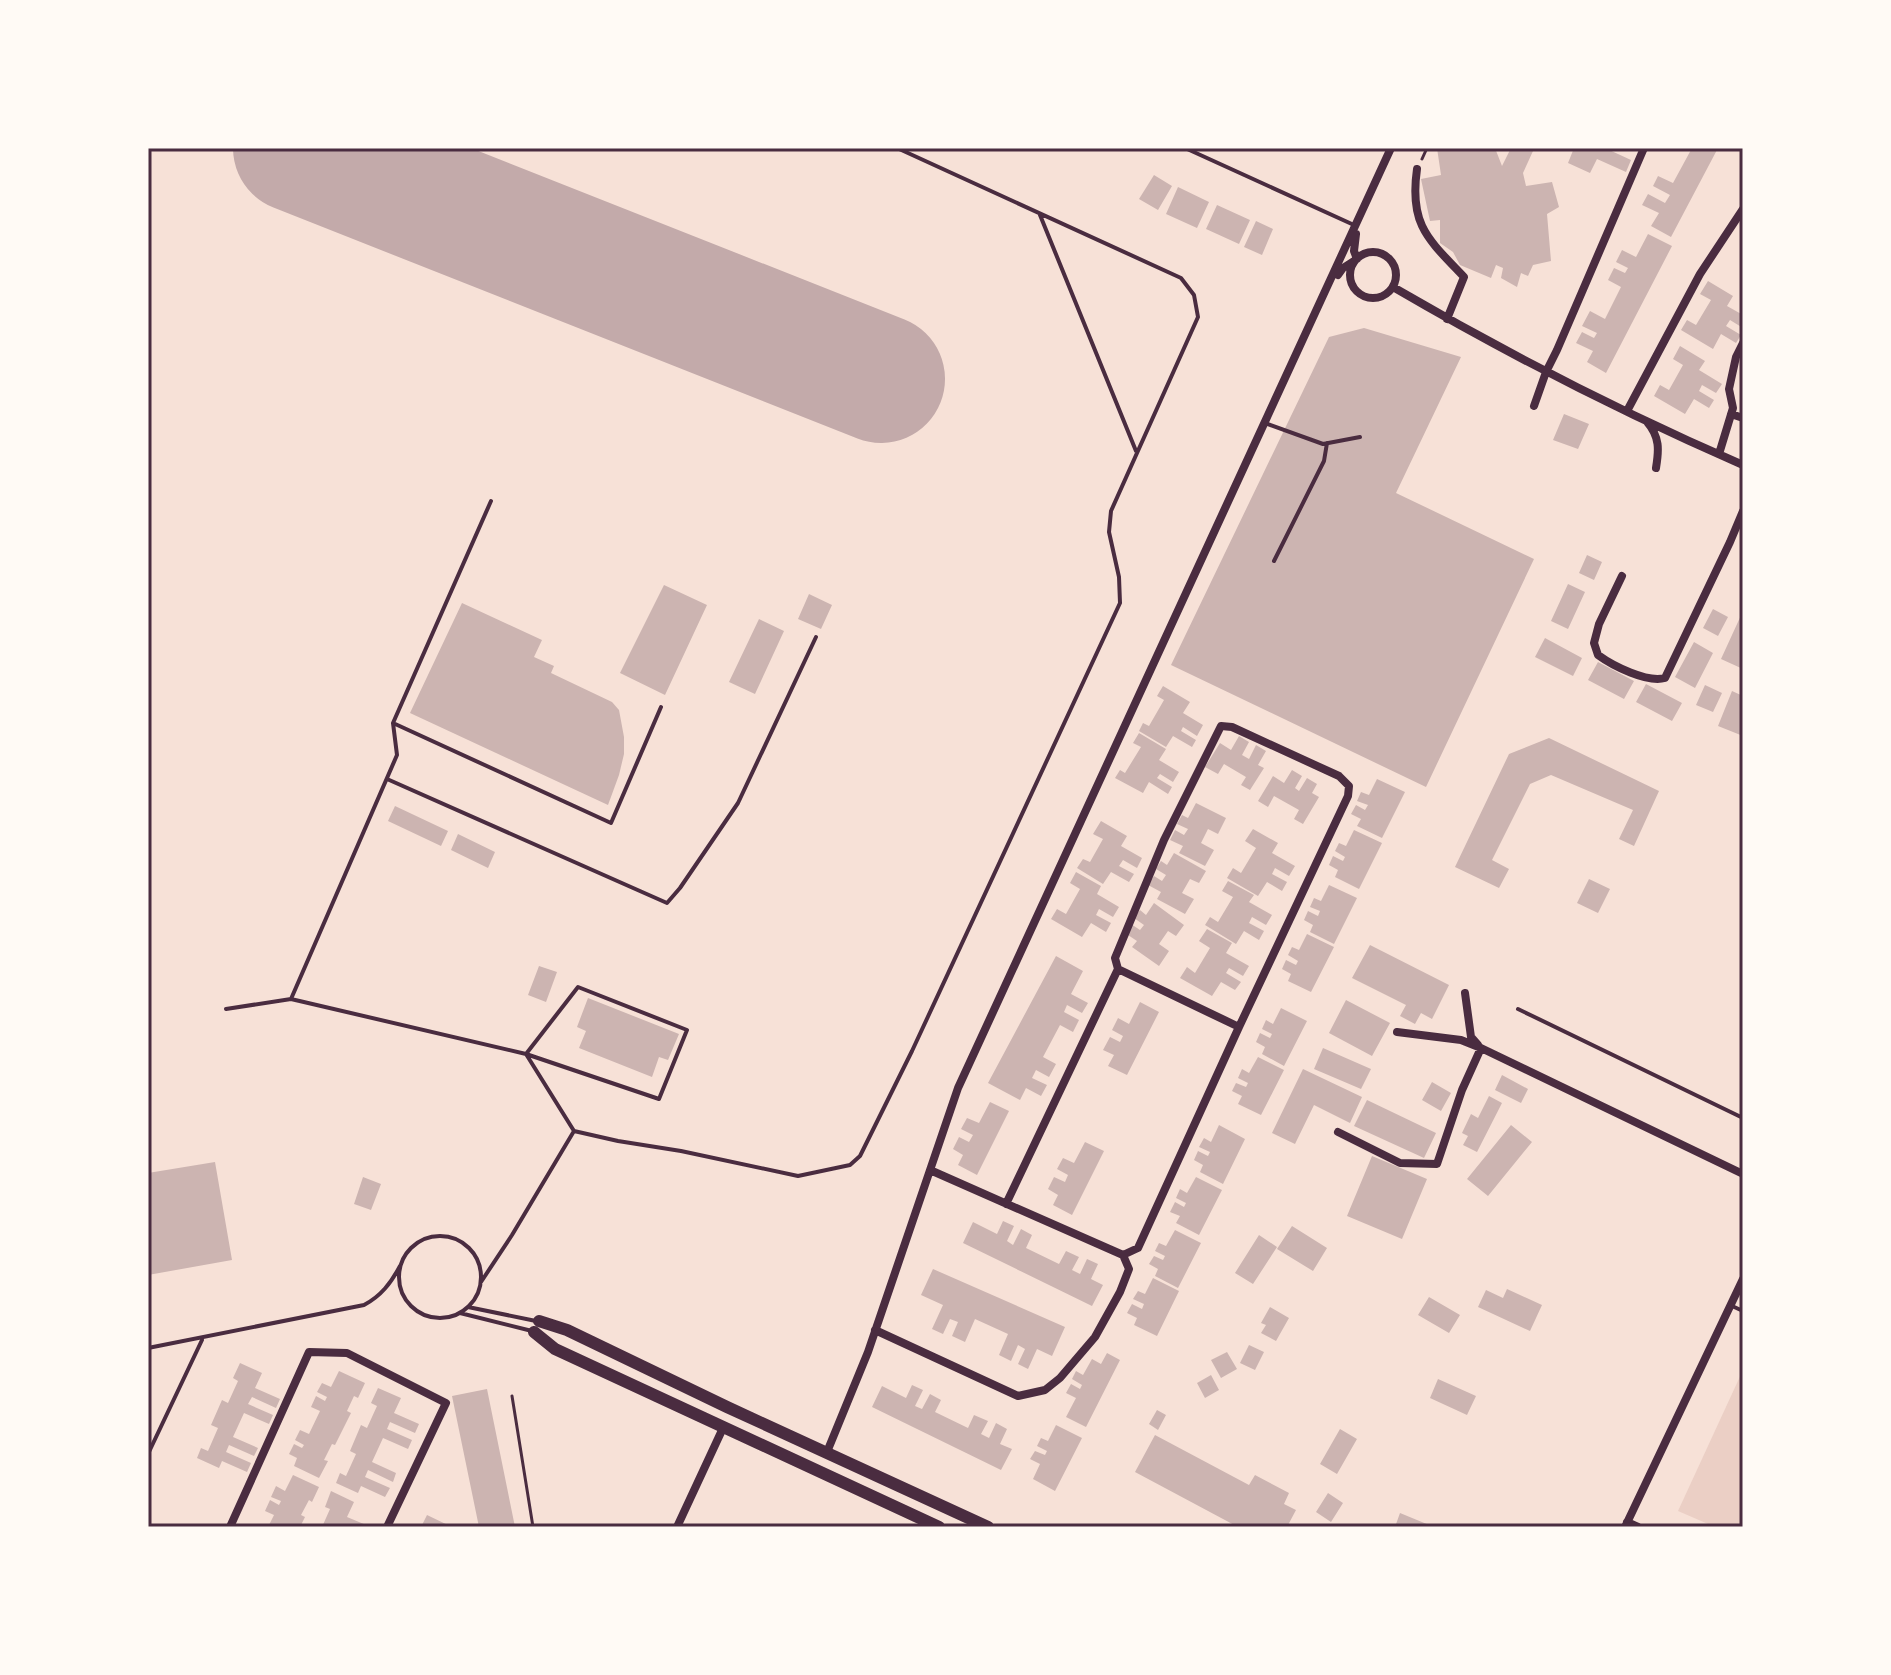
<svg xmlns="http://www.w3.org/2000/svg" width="1891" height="1675" viewBox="0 0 1891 1675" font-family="'Noto Serif',serif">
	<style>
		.green { fill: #ebcfc5 }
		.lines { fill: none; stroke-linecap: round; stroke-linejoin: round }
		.runway { stroke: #c3aaaa; stroke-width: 128 }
		.building { fill: #ccb4b1 }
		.path { stroke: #4a2c40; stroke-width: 3 }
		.service { stroke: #4a2c40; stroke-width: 4 }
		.minor { stroke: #4a2c40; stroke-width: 8 }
		.secondary { stroke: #4a2c40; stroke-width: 12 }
		.neatline { fill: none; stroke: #4a2c40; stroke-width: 3 }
	</style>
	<rect width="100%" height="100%" fill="#f7e1d7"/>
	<path class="green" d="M1743,1370V1527H1715L1678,1511Z"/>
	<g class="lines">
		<path class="runway" d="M297,148L881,379"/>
	</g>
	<path class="building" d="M1437,148H1463L1467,150L1468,148H1495L1502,166L1511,148H1526L1533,151L1523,173L1526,186L1552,182L1559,207L1547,214L1551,261L1533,265L1528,276L1521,273L1517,287L1501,278L1503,268L1496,265L1491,278L1460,265L1453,252L1440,243V220L1430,221L1421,179L1441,175Z
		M1574,148H1605L1631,160L1626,172L1597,159L1590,173L1568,163Z
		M1692,148H1718L1671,237L1651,226L1659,213L1642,205L1648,194L1665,203L1670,195L1653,186L1658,176L1673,183Z
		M1154,175L1172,186L1158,210L1139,199Z
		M1178,187L1209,202L1197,228L1166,214Z
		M1217,205L1250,220L1239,244L1206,229Z
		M1256,221L1273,229L1262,255L1244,247Z
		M1648,234L1672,246L1606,373L1587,362L1593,351L1576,343L1582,332L1594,338L1597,333L1582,326L1590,311L1605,319L1621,287L1608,280L1614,268L1625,273L1628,268L1616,262L1622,250L1636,257Z
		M1708,281L1733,296L1727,306L1743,315V328L1730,320L1726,326L1741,335L1736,343L1721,334L1713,349L1681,330L1687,320L1696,325L1711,300L1700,294Z
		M1364,328L1461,357L1396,493L1534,559L1426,787L1171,665L1329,337Z
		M1680,346L1705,361L1699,370L1722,384L1716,393L1702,385L1699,391L1714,400L1709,408L1694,399L1685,414L1654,396L1660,385L1669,390L1683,365L1673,359Z
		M1564,414L1589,424L1578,449L1553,440Z
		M1587,555L1602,562L1594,580L1579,573Z
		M1568,584L1585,592L1568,629L1551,621Z
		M664,585L707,605L665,695L620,673Z
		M809,594L832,605L821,629L798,619Z
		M462,603L542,640L534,657L554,666L551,673L612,702L619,710L624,737V754L619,775L608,805L410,713Z
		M1713,609L1728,617L1718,636L1703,628Z
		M1743,611V669L1721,659Z
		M759,619L784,631L755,694L729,682Z
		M1545,638L1582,658L1573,676L1535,657Z
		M1694,642L1713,653L1695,688L1675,677Z
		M1598,662L1634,681L1624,699L1588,680Z
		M1646,684L1682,703L1672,721L1636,702Z
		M1705,685L1722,693L1713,712L1696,705Z
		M1163,686L1190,702L1183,713L1203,725L1197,736L1183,727L1181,731L1196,740L1192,747L1173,736L1166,747L1139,731L1143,723L1149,726L1164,700L1157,696Z
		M1732,691L1743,696V736L1718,726Z
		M1139,733L1166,749L1159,760L1179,772L1173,782L1160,774L1157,778L1172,787L1168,794L1149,782L1143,793L1115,778L1120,770L1125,773L1141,747L1133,743Z
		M1239,736L1249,742L1242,755L1249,759L1256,745L1266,751L1258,765L1264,768L1250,790L1241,785L1246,777L1224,764L1218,774L1205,767L1220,743L1231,750Z
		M1549,738L1659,791L1634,846L1619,839L1633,810L1551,775L1530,784L1492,860L1509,869L1499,888L1455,867L1509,754Z
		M1292,770L1302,776L1295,788L1299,791L1307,778L1317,784L1312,793L1319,797L1303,824L1294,819L1299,810L1274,796L1268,807L1258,801L1273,776L1284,783Z
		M1377,779L1405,792L1382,838L1357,826L1361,819L1351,814L1356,805L1365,810L1368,805L1357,801L1361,792L1369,795Z
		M1196,803L1226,818L1218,834L1208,829L1201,843L1214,850L1205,866L1179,853L1183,846L1170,840L1175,830L1184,835L1188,829L1177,824L1182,815L1188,818Z
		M395,806L448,831L441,846L388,821Z
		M1101,821L1127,836L1121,846L1142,858L1137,868L1123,860L1119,866L1134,874L1129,882L1111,872L1103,884L1077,868L1083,859L1090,862L1103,839L1093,834Z
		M1253,829L1278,843L1272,853L1295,866L1289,876L1275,868L1272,874L1287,882L1282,891L1267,882L1258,896L1227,878L1233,868L1241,873L1256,848L1245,841Z
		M1354,830L1382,843L1359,889L1335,877L1338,870L1329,865L1333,856L1343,861L1345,857L1335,851L1339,843L1346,846Z
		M458,834L495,852L488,868L451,850Z
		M1174,853L1206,871L1199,883L1190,879L1182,893L1194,899L1185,914L1157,899L1161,892L1148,885L1154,876L1162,881L1166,875L1156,869L1161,861L1167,865Z
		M1076,872L1101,886L1097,894L1119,907L1113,917L1099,909L1096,915L1111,923L1106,932L1091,923L1082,937L1051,919L1057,909L1066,914L1080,889L1070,883Z
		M1589,879L1610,889L1598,913L1577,903Z
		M1228,881L1254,895L1249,902L1272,915L1266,925L1252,917L1249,923L1264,931L1259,940L1244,931L1236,944L1205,925L1210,917L1218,922L1233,897L1222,891Z
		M1329,885L1357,898L1334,944L1310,932L1313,925L1304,920L1308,911L1318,916L1320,911L1310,907L1314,898L1321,901Z
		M1154,903L1184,925L1176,936L1168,931L1159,944L1169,951L1159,966L1132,947L1137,941L1125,933L1131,924L1140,930L1144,925L1134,918L1140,910L1146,915Z
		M1207,929L1232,943L1226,953L1249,966L1243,976L1229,968L1226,973L1241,982L1235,990L1221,982L1212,996L1180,978L1187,967L1195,973L1210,948L1199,941Z
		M1307,934L1334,947L1311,992L1288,981L1291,974L1282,969L1286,960L1296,965L1298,961L1288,955L1292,947L1299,950Z
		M1370,945L1449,985L1432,1019L1421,1013L1415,1024L1400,1016L1406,1005L1352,978Z
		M1056,956L1083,971L1071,994L1088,1003L1082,1013L1067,1005L1064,1012L1079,1020L1073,1032L1060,1025L1043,1057L1056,1064L1049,1077L1036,1070L1032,1078L1047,1085L1041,1096L1026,1088L1020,1100L988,1083Z
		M539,966L557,972L546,1002L528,995Z
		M588,998L679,1034L668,1060L659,1057L652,1077L579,1048L586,1031L577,1027Z
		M1346,1000L1390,1023L1372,1056L1329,1033Z
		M1140,1002L1159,1012L1127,1075L1108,1066L1114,1055L1103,1050L1110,1037L1120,1042L1123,1036L1112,1030L1118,1018L1129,1024Z
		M1281,1008L1307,1021L1284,1066L1262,1054L1265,1047L1256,1042L1260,1033L1270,1038L1272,1034L1262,1029L1266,1020L1273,1024Z
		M1323,1048L1371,1069L1361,1089L1314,1069Z
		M1258,1057L1284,1070L1261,1115L1238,1104L1242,1096L1232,1091L1236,1083L1246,1087L1248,1083L1238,1078L1242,1069L1249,1073Z
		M1303,1069L1362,1097L1350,1123L1314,1105L1295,1144L1272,1133Z
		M1502,1075L1528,1089L1521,1103L1495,1090Z
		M1432,1082L1451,1093L1441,1111L1422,1100Z
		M1489,1096L1502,1103L1477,1152L1463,1145L1468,1136L1462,1133L1471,1114L1478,1118Z
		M1367,1100L1436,1133L1424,1158L1354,1126Z
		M990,1102L1009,1111L977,1175L958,1165L963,1155L953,1149L959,1137L969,1142L973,1135L961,1129L967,1118L979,1123Z
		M1219,1125L1245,1139L1223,1184L1200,1172L1203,1165L1194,1160L1198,1151L1208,1156L1210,1152L1199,1147L1204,1138L1211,1142Z
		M1511,1125L1532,1142L1488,1196L1467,1179Z
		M1085,1142L1104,1151L1072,1215L1053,1205L1058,1195L1048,1189L1054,1177L1065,1182L1068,1175L1057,1169L1063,1158L1074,1163Z
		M1372,1156L1427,1179L1402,1239L1347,1216Z
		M215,1162L232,1260L148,1275V1173Z
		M363,1177L381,1184L371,1210L354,1204Z
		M1196,1177L1222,1190L1199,1235L1176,1223L1180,1216L1170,1212L1175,1202L1184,1207L1186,1203L1176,1198L1180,1189L1187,1193Z
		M1003,1221L1014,1226L1007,1241L1013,1245L1021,1229L1032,1235L1026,1248L1059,1264L1066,1251L1079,1257L1072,1270L1080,1274L1087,1259L1098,1264L1091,1279L1103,1285L1092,1306L963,1243L973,1222L997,1234Z
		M1292,1226L1327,1248L1313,1271L1277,1249Z
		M1175,1230L1201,1243L1178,1288L1155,1276L1158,1269L1149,1264L1154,1256L1163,1260L1165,1256L1155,1251L1159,1243L1166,1246Z
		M1259,1235L1277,1247L1253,1284L1235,1273Z
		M933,1269L1065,1327L1052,1356L1037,1349L1028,1369L1018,1364L1025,1349L1018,1345L1011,1361L999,1355L1008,1334L975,1319L965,1342L952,1336L958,1322L950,1319L943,1334L932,1329L943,1305L921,1295Z
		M1153,1278L1179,1291L1157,1336L1134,1325L1137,1318L1127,1313L1132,1304L1142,1309L1144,1304L1133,1299L1138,1291L1145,1294Z
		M1507,1289L1542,1305L1530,1331L1478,1307L1486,1290L1503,1298Z
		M1429,1297L1460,1315L1449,1333L1418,1315Z
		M1270,1307L1289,1318L1276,1341L1261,1333L1266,1325L1261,1323Z
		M1249,1345L1264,1352L1255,1370L1240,1363Z
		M1227,1352L1237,1369L1221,1378L1211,1360Z
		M1107,1353L1120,1360L1086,1427L1066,1417L1076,1398L1066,1393L1071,1384L1080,1389L1082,1385L1072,1379L1076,1371L1083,1375L1092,1359L1101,1364Z
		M240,1363L262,1373L255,1388L280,1399L276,1408L252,1397L248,1404L273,1415L269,1424L244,1413L233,1437L258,1448L254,1456L229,1445L226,1452L251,1463L247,1472L222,1461L219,1468L197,1458L201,1448L208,1451L218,1428L211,1425L222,1400L228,1403L238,1381L233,1378Z
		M339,1371L365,1383L358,1398L354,1396L347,1411L351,1413L335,1445L332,1444L324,1460L328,1461L319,1478L294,1466L297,1458L289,1454L294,1444L302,1448L304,1445L295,1440L300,1430L309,1434L320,1411L311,1407L316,1396L325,1401L327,1397L317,1392L322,1383L331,1387Z
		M1211,1375L1219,1390L1205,1398L1197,1383Z
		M1438,1379L1476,1396L1467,1415L1430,1398Z
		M912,1385L923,1390L915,1406L922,1409L930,1394L941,1400L935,1412L968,1428L974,1415L988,1421L981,1434L989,1438L996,1423L1007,1429L1000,1444L1012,1449L1001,1470L872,1407L882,1386L906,1398Z
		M378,1388L401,1398L394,1413L419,1424L415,1433L390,1422L387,1429L412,1440L408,1449L383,1438L372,1462L396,1473L393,1482L368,1470L365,1477L390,1488L385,1497L361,1486L358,1493L336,1483L340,1473L346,1476L356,1454L350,1451L361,1425L367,1428L377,1406L371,1403Z
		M487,1389L515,1527H479L452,1396Z
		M1157,1410L1166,1415L1158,1430L1149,1424Z
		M1056,1425L1082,1438L1055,1491L1033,1479L1040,1464L1030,1459L1035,1451L1045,1455L1047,1451L1037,1446L1041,1438L1048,1441Z
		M1340,1429L1357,1439L1337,1474L1320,1464Z
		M1155,1435L1249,1485L1255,1475L1289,1493L1284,1504L1296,1510L1287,1527H1238L1135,1472Z
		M293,1475L319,1487L312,1502L309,1500L301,1515L305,1517L300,1527H268L274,1515L265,1511L270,1500L279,1505L281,1501L271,1497L276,1486L285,1491Z
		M331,1491L354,1502L347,1517L371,1527H347L344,1525L343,1527H322L330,1509L325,1507Z
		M1328,1493L1343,1503L1331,1522L1316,1512Z
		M1400,1513L1434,1527H1395Z
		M427,1515L452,1527H421Z"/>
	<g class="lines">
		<path class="path" d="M1422,159L1427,148
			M512,1396L533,1527"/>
		<path class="service" d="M1185,148L1354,225
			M1040,215L1136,451
			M1265,423L1323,444L1360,437
			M1274,561L1324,461L1327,443
			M393,723L611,823L661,707
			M387,779L667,903L680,888L738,803L816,637
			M291,999L397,755L393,723L491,501
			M226,1009L291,999L526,1054L659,1099L687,1030L578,987L526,1054L574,1131L512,1235L481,1282
			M1518,1009L1743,1118
			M574,1131L618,1141L681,1151L798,1176L850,1165L860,1156L912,1051L1120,603L1119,577L1109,532L1111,511L1198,317L1194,295L1181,278L897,148
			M399 1277a41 41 0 1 1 82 0a41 41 0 1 1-82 0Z
			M1732,1306L1743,1311
			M468,1307L536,1321
			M460,1313L532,1331
			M148,1348L364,1305C381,1296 391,1283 400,1266
			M148,1454L202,1340"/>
		<path class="minor" d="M1417,169C1409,225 1428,239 1464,277L1447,319
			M1350 275a23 23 0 1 1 46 0a23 23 0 1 1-46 0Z
			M1338,275L1343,268L1357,259L1354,251L1356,234
			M1393,287C1506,353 1623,413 1743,465
			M1534,406L1546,372L1557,350L1644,148
			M1627,411L1700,274L1743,209
			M1731,414L1743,418
			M1647,422C1660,437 1659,450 1656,468
			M1719,454L1733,408L1729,389L1736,357L1743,343
			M1622,576L1599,624L1594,643L1598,655C1613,666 1647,683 1665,678L1730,542L1743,511
			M1118,969L1115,958L1164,840L1221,726L1232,727L1339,776L1349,786L1348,796L1239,1027
			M1465,993L1471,1037L1478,1045
			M1397,1032L1461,1040L1481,1048
			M1338,1132L1400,1163L1437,1164L1462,1090L1481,1048L1743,1174
			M1006,1204L1118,969L1239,1027L1138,1248L1123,1255
			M875,1330L1018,1396L1045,1390L1060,1378L1095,1337L1120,1292L1129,1269L1123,1255L930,1170
			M827,1452L868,1352L958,1088L1391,148
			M1627,1522L1638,1527
			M230,1527L309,1352L347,1353L446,1403L387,1527
			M677,1527L723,1428
			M1625,1527L1743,1279"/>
		<path class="secondary" d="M539,1321L567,1330L727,1407L988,1527
			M534,1332L555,1349L939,1527"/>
	</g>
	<rect width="1891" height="1675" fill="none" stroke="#fffaf5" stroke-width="300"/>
	<rect x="150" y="150" width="1591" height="1375" class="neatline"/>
</svg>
